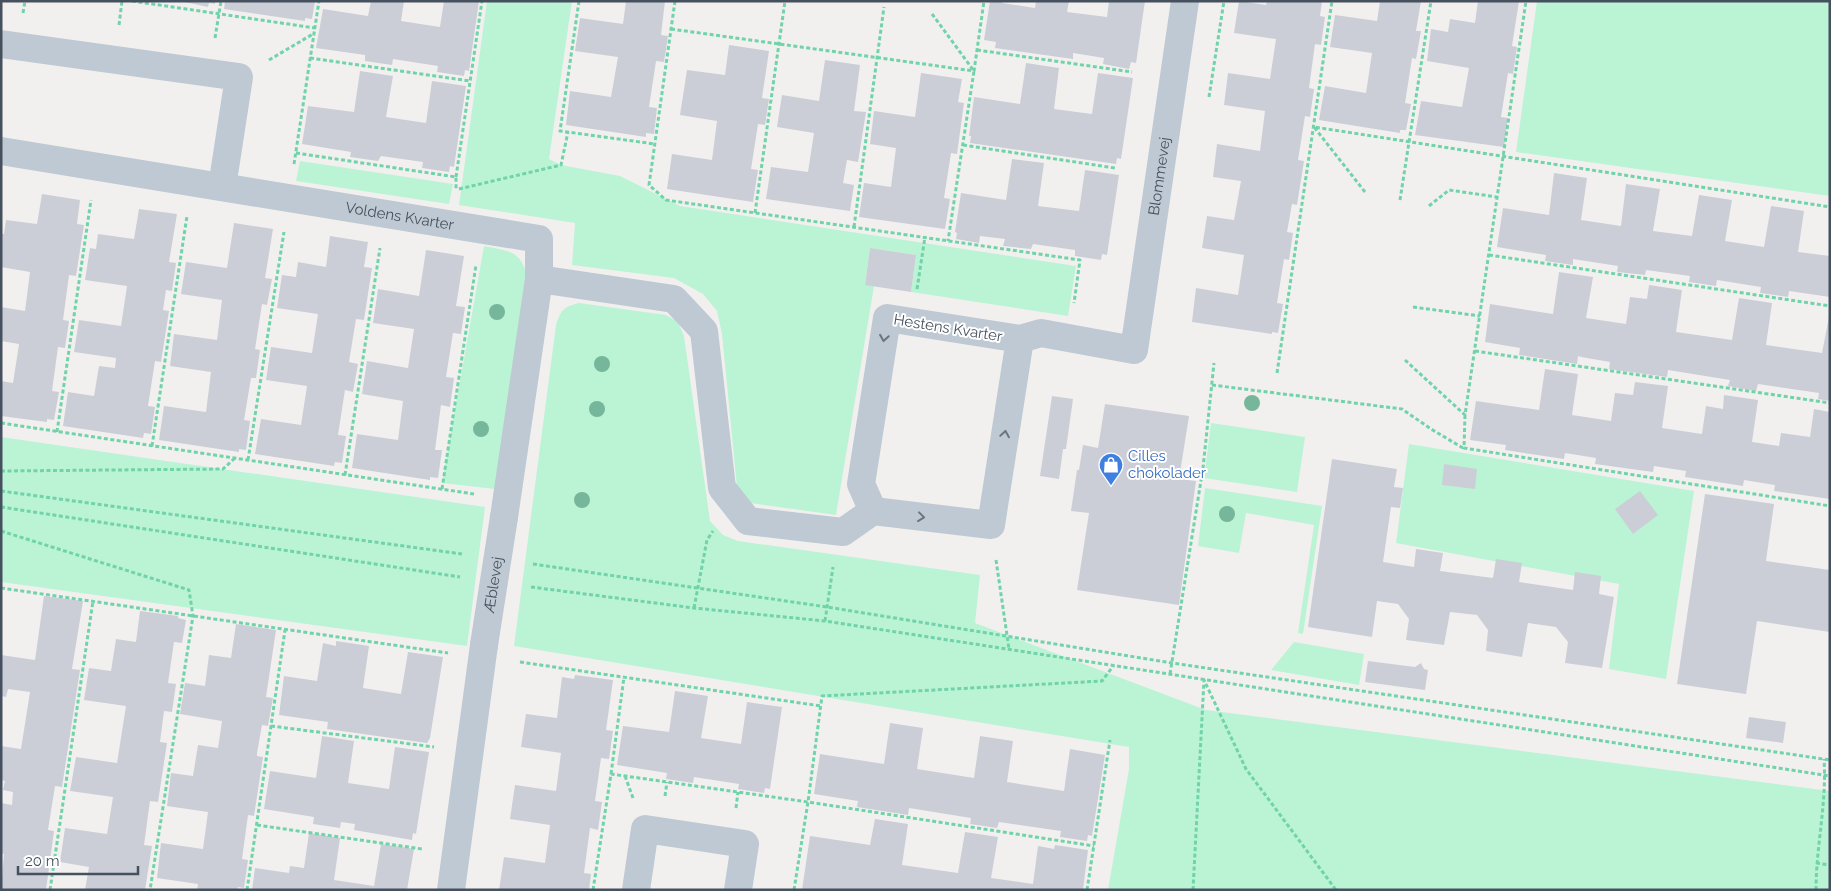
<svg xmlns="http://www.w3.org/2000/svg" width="1831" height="891" viewBox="0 0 1831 891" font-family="Raleway,sans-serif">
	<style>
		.green { fill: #bbf3d5 }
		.building { fill: #cbced6 }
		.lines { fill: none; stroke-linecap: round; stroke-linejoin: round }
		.path { stroke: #70d3aa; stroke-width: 3; stroke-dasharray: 4 2.5; stroke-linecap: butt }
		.minor { stroke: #bfc9d3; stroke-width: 28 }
		.minor-bridge { stroke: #bfc9d3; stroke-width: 28 }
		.tree { fill: #76b69a }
		.oneway { stroke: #6a7582 }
		.labels { text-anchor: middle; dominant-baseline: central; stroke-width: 4; stroke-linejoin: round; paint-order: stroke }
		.street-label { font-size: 15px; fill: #46515f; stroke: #fff }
		.shop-label { font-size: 15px; fill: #366cbe; stroke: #fff; text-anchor: start }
	</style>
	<rect width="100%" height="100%" fill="#f2f0ef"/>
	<path class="green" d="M487,1H572L549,159L561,165L620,176L680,206L1076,266L1068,316L911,292L916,255L870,248L865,284L874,286L836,515L750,503L737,487L722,334L717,311L703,294L674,278L572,265L575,223L459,205Z
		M1537,1H1830V196L1516,152Z
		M300,161L453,184L449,204L296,181Z
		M484,246C508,251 522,250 527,278L495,489L442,483Z
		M579,303L666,315L678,322L684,336L710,521L723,535L738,541L980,575L975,623L1206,710L1830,791L1829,890H1108L1129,769V747L514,646L556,325C561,310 563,307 579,303Z
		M1211,423L1305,437L1297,492L1204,478Z
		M1,437L485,507L467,646L1,582Z
		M1409,444L1694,491L1666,679L1609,669L1619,584L1396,543Z
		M1205,488L1322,506L1303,634L1298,633L1314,525L1246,513L1239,553L1198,546Z
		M1294,642L1364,654L1359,685L1271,670Z"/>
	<path class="building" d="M180,1H215V4L209,3L208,7Z
		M225,1H315L312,19L305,18V21L224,9Z
		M371,1H404L401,21L440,27L444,1H479L469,71L465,70L464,76L437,72L438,66L393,59L392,65L365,61V55L316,48L323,9L368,16Z
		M626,1H665L661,35L668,36L664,62L656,61L649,107L657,108L654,134L646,133V137L566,125L570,91L611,97L618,57L575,51L580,18L623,24Z
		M990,1H1002V3L1035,8L1036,1H1069L1067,12L1107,17L1109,1H1145L1136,63L1131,62L1129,69L1103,64L1104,58L1073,53V59L995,48L996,42L984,40Z
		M1239,1L1266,5L1267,1H1322L1320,16L1325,17L1321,45L1315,44L1309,88L1314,89L1310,117L1305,116L1298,160L1304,161L1297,205L1292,204L1287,232L1293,233L1289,260L1284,259L1277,303L1283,304L1278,333L1272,332V334L1192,322L1196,288L1238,295L1244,255L1202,248L1207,216L1234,220L1241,181L1213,177L1217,144L1260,151L1265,111L1224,105L1228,73L1270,79L1276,39L1234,33Z
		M1380,1H1421L1416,31H1421L1416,59L1412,58L1405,103L1411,104L1406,130H1400V133L1319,120L1325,86L1366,93L1372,53L1330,47L1335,15L1377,21Z
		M1478,1H1519L1512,46L1517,47L1513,74L1508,73L1501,117L1508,118L1504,147L1415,135L1421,101L1462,107L1469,68L1427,61L1431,29L1448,32L1450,19L1475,23Z
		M729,45L769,51L762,98L769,99L765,125L758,124L751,169L758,170L753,202L667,189L672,154L712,160L717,121L680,115L687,70L725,75Z
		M825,60L860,65L854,111L866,112L858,162L847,160L843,183L854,185L850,211L766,199L771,167L808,172L814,133L777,127L782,95L819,101Z
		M1026,63L1059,68L1054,109L1092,114L1098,73L1133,78L1121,159L1117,158L1116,164L970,143L971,136H969L974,97L1020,104Z
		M360,71L393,76L386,117L426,123L432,81L466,86L454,167L450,166L449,172L422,168L423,162L381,156L378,161L350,157L351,152L302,144L308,106L354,112Z
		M921,73L962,79L958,102L964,103L957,154L951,153L944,198L950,199L945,229L859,217L864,183L891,187L896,148L870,144L874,111L915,117Z
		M1012,159L1044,163L1038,206L1079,211L1085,170L1119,175L1107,255L1102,254L1101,260L1075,256V250L1033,244L1031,249L1003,246L1005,239L980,236L979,243L956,239L957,233L955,232L961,193L1006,200Z
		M1554,173L1587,178L1581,220L1621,226L1626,184L1660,189L1653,231L1692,236L1699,195L1732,200L1725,241L1764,247L1771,206L1804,211L1798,252L1830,256V297L1789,291L1788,297L1760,293L1761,287L1717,280L1716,286L1689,282L1690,276L1646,270L1645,275L1617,272L1618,266L1573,259V265L1545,261L1546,255L1497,247L1503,208L1549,215Z
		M42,194L80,200L77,224L84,225L76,276L69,275L63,320L69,321L65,348L58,347L52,391L59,392L54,420L47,419V422L1,416V381L13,383L19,344L1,341V307L25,311L30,272L1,267V234H4L6,220L37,224Z
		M139,209L177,214L169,262L176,263L172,291L166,290L163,310L169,311L161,362L155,361L148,406L155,407L151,434L144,433L143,438L63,426L68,392L94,396L99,366L115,368L116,358L74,352L79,320L121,326L127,286L85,280L90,248L96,249L98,234L134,239Z
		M234,223L273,229L265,278L272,279L267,305L262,304L255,349L260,350L256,378H251L244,420L250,421L246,450L239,449V452L159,440L164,406L206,412L211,372L170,366L174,334L217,340L222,300L181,294L186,262L227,268Z
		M330,236L368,242L364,267L372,268L364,320L356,319L349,362L358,364L353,392L345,390L338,435L346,436L342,463L335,462L334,466L255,454L261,419L301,425L307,386L266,380L271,347L312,353L318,314L277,308L282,275L296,277L298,262L326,267Z
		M870,248L916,255L911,292L865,285Z
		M426,250L464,256L456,306L465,307L461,334L453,333L446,377L454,378L450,407L441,405L435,450H442L438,478L430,477V480L352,468L357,434L398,440L403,401L362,394L367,361L408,368L414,329L373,323L378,289L419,296Z
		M1559,272L1593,277L1586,318L1626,324L1630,297L1647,299L1649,285L1682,290L1676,332L1732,340L1739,298L1772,303L1766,345L1822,353L1830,312V401L1818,399L1819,393L1758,384L1756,391L1728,386L1730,380L1668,370L1667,377L1609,369L1610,362L1581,357L1578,356L1577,364L1519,355L1520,348L1485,342L1490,304L1553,314Z
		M1545,369L1578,374L1572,415L1611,421L1615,393L1633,395L1635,382L1668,386L1662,428L1702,434L1706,406L1723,409L1724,395L1758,400L1752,442L1779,446L1781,433L1810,437L1814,409L1830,412V499L1774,491L1775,485L1744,480L1743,486L1685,477L1686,471L1654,466L1653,472L1595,464L1596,458L1565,453L1564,459L1505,450L1506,445L1470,440L1476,401L1539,410Z
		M1052,396L1073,399L1066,449H1063L1059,479L1040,476Z
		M1105,404L1189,416L1179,479L1196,481L1179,605L1077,590L1089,513L1071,511L1077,470H1079L1083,445L1098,448Z
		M1332,459L1397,469L1394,487L1403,488L1400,508L1391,507L1383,562L1414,567L1416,549L1443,553L1440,571L1493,578L1496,559L1522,563L1519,582L1573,590L1575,572L1601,576L1599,594L1614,597L1602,668L1565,663L1568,642L1556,627L1528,623L1522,657L1486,651L1488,630L1477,615L1450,612L1444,645L1406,640L1409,619L1398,604L1377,601L1372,637L1308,627Z
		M1444,464L1477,469L1475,489L1442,485Z
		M1640,491L1658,515L1633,534L1615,509Z
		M1705,494L1774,504L1766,561L1830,570V632L1757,621L1746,694L1677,684Z
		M44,596L83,601L72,669L80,670L62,787L55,786L48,830L54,831L46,890H1L4,854L1,853V803L12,805L13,792L3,790L5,781L1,780V746L21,749L30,692L8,689L6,697L1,696V655L35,660Z
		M140,611L178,616V618L186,620L182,643L174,642L168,683L176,684L172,712L164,711L160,742L167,743L158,802L150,801L144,845L152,846L145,890H85L89,867L60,862L65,828L107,834L113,797L70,791L76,757L117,763L126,706L84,700L89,668L111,671L116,639L136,642Z
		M236,624L276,630L266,697L273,698L268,726L262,725L257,753V756L263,757L254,816L248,815L242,859L248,860L244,888L238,887L237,890H197L198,884L157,878L161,843L203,849L208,812L167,806L171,773L193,776L198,745L218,748L222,721L180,714L185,683L205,686L209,655L231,658Z
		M336,641L369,646L363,688L401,694L408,652L443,657L430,738L427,743L327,729L328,722L279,715L284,676L317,681L323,643L336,646Z
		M1368,661L1415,667L1421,663L1424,669L1428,670L1425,690L1365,682Z
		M575,675L613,680L606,730L613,731L609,759L601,758L595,801L602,802L598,830L590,828L584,873L591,874L589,890H499L504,857L545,863L550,825L510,819L515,785L556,791L561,753L521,747L526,714L557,718L562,677L574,679Z
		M675,691L708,696L701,738L741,744L747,702L782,707L770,789L765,788L764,793L738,789L739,784L694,777L693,783L666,779L667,773L617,765L623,726L669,732Z
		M1749,717L1786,722L1783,743L1746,738Z
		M890,723L923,728L917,769L974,778L980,736L1013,741L1007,782L1064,791L1070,749L1105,755L1092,836L1088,835L1087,841L1060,837L1061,831L999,822L997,828L970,824L971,818L909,808L908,815L857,807L858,801L814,794L820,754L884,764Z
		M322,736L354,741L348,783L389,789L395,747L429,752L416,834L413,833L412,840L354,830L355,824L341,822L340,828L313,824L314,817L264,809L270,771L316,778Z
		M875,819L908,824L902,865L958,873L965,832L998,837L991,878L1033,884L1038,846L1054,849L1055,845L1088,850L1083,890H802L810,836L870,845Z
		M309,833L340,838L334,880L374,886L381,844L414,849L407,890H252L255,868L289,873L290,866L304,868Z"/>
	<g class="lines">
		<path class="path" d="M132,1L315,28
			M579,1L560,131L655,144
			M675,1L649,185L666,200L1080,260L1074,303
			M23,13L25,1
			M932,14L974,71L948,241
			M119,25L122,1
			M671,29L974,71L984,1
			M215,38L221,1
			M977,50L1132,72
			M310,58L470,81
			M269,60L313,34
			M1209,97L1224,1
			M963,145L1115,168
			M296,153L456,177V189
			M294,164L319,1
			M456,177L482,1
			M459,189L561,165L568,132
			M1365,192L1314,127L1830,207
			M1400,200L1431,1
			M1429,206L1449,190L1497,197
			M755,213L785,1
			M854,227L884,7
			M1489,255L1830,306
			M917,289L925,237
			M1413,307L1480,316
			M1475,351L1830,403
			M1405,360L1465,415L1526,1
			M1277,373L1332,1
			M1212,385L1402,409L1431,429L1463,448
			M1465,415L1464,448L1830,506
			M1,423L474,494
			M57,432L91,200
			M152,446L187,216
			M248,460L284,232
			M1,471L223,469L235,458
			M345,475L380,248
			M442,489L476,265
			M1,491L462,554
			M1,507L460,577
			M1,531L189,590L193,616L150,890
			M996,560L1009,649
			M533,564L827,607L1172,663L1830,760
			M531,587L694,608L825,621L1830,776
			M1,588L448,653
			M694,608L707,540L713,531
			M825,621L833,567
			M520,662L821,706
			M1170,674L1203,468L1214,363
			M271,726L434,747
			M611,774L624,677
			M625,776L633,798
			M665,796L667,782
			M736,808L738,792
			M257,825L422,849
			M1816,863L1830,865
			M50,890L93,601
			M247,890L285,630
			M593,890L611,774L808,802L1094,846
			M794,890L808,802L822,696L1102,681L1114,665
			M1087,890L1110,740
			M1193,890L1204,680L1246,769L1336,890
			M1816,890C1816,846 1827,803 1824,759"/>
		<g class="minor">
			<path d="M1,44L239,77L222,187"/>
			<path id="s1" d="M1,151L539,239V279L504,517"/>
			<path d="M539,279L674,299L704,331L722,488L748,521L843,532L873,511L991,525L1020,339L887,318L861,484L873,511"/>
			<path id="s2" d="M1020,339L1041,333L1134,350L1185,1"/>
			<path d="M451,890L484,645"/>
			<path d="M636,890L645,829L745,844L738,890"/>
		</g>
		<path class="minor-bridge" id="s3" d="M484,645L504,517"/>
	</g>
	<g class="tree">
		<circle cx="497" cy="312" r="8"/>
		<circle cx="602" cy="364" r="8"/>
		<circle cx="1252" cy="403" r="8"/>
		<circle cx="597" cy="409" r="8"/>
		<circle cx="481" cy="429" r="8"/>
		<circle cx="582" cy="500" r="8"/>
		<circle cx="1227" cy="514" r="8"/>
	</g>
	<defs><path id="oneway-chevron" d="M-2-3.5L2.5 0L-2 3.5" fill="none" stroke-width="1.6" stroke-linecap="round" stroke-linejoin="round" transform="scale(1.25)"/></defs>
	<g class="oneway">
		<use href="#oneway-chevron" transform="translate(884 338) rotate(99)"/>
		<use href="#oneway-chevron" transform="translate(1005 434) rotate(-81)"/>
		<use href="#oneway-chevron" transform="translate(921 517) rotate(7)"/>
	</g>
	<defs>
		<symbol id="shop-pin" viewBox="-11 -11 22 30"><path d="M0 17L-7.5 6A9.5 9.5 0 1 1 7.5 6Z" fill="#3f7fe0" stroke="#fff"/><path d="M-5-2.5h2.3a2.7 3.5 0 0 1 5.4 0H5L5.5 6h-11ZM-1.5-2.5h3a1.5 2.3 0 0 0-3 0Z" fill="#fff"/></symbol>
	</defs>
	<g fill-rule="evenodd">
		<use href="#shop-pin" x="1097" y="451" width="28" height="38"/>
	</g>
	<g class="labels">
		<g class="street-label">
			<text stroke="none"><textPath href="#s2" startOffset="292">Blommevej</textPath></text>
			<text stroke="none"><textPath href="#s1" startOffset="404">Voldens Kvarter</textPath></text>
			<text transform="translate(948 328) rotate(9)">Hestens Kvarter</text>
			<text stroke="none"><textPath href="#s3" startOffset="61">Æblevej</textPath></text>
		</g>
		<g class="shop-label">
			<text x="1128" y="456">Cilles<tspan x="1128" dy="17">chokolader</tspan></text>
		</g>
	</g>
	<rect width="1831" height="891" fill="none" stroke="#46515f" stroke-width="5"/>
	<path d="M18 866v8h120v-8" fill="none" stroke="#46515f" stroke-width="2.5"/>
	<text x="25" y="866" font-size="15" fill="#46515f" stroke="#ffffff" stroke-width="4" paint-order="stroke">20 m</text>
</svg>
